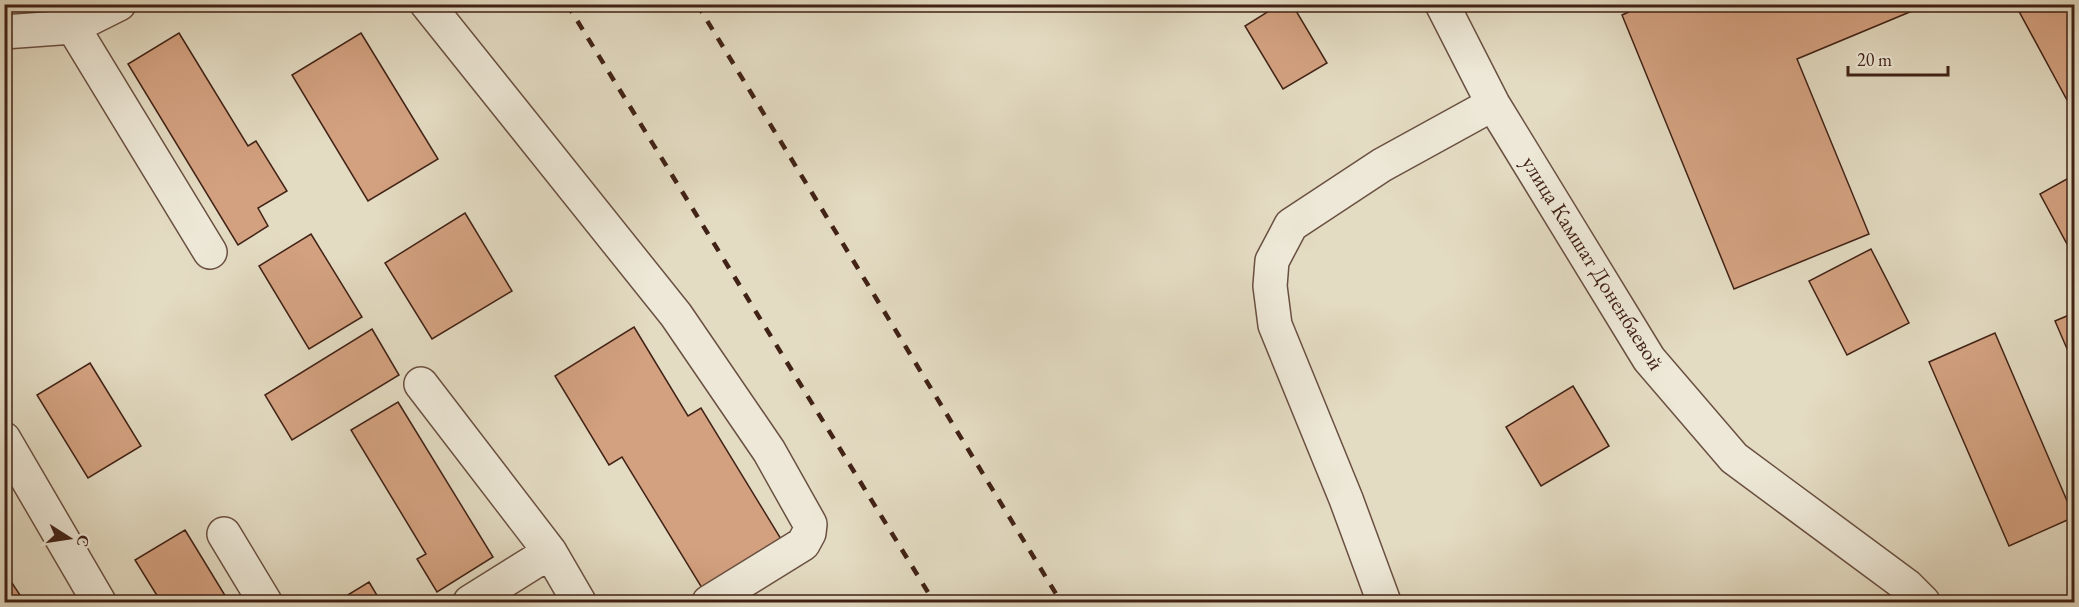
<svg xmlns="http://www.w3.org/2000/svg" width="2079" height="607" viewBox="0 0 2079 607" font-family="'EB Garamond',serif">
	<style>
		.building { fill: #d3a180; stroke: #412216; stroke-width: 1.5 }
		.lines { fill: none; stroke-linecap: round; stroke-linejoin: round }
		.minor-casing { stroke: #6a5041; stroke-width: 36 }
		.minor { stroke: #ede8d7; stroke-width: 33 }
		.rail { stroke: #412216; stroke-width: 4.5; stroke-dasharray: 10 10; stroke-linecap: butt }
		.labels { text-anchor: middle; dominant-baseline: central; stroke-width: 4.5; stroke-linejoin: round; paint-order: stroke }
		.street-label { font-size: 22px; fill: #412216; stroke: #ede8d7 }
	</style>
	<rect width="100%" height="100%" fill="#e3dbc2"/>
	<filter id="stains"><feTurbulence type="fractalNoise" baseFrequency=".00333" numOctaves="4"/><feColorMatrix values="0 0 0 0 .2 0 0 0 0 .09 0 0 0 0 .02 0 0 0 .5 -.17"/></filter>
	<radialGradient id="worn" r=".72"><stop offset=".6" stop-color="#630" stop-opacity="0"/><stop offset="1" stop-color="#630" stop-opacity=".3"/></radialGradient>
	<path class="building" d="M1280,4H1292L1327,63L1283,89L1245,26Z
		M1647,4H1929L1797,59L1869,234L1734,289L1622,15Z
		M2015,4H2074V113Z
		M179,33L248,146L256,141L287,191L258,208L268,226L238,245L128,64Z
		M361,33L438,159L368,201L292,75Z
		M2074,175V257L2040,194Z
		M465,213L512,291L432,339L385,263Z
		M311,234L362,317L309,349L259,266Z
		M1871,249L1909,323L1847,355L1809,281Z
		M2074,313V365L2055,321Z
		M634,327L688,416L701,408L781,539L702,588L622,457L609,465L555,376Z
		M372,329L399,375L292,440L265,395Z
		M1995,333L2074,517L2009,546L1929,362Z
		M90,363L141,446L88,478L37,395Z
		M1573,386L1609,446L1541,486L1506,427Z
		M398,402L493,557L437,592L417,559L426,554L351,430Z
		M185,530L229,602H161L135,560Z
		M4,571L20,595L8,602H4Z
		M369,582L381,602H339L338,601Z"/>
	<g class="lines">
		<defs>
			<path id="minor" d="M427,4L676,315L769,451L810,524L809,533L803,544L709,602
				M1442,4L1493,104L1649,359L1734,458L1907,586L1923,602
				M73,27L119,4
				M4,32L73,27L210,252
				M421,384L550,552L579,602
				M4,439L99,602
				M224,534L265,602
				M470,602L550,552
				M1384,602L1346,499L1275,325L1270,286L1272,261L1291,225L1382,165L1493,104"/>
		</defs>
		<use href="#minor" class="minor-casing"/>
		<use href="#minor" class="minor"/>
		<path class="rail" d="M567,4L934,602
			M697,4L1061,602"/>
	</g>
	<g class="labels">
		<g class="street-label">
			<text transform="translate(1593 263) rotate(58)">улица Камшат Доненбаевой</text>
		</g>
	</g>
	<rect width="2079" height="607" fill="none" stroke="#e3dbc2" stroke-width="24"/>
	<rect x="6" y="6" width="2067" height="595" fill="none" stroke="#412216" stroke-width="3"/>
	<rect x="12" y="12" width="2055" height="583" fill="none" stroke="#412216" stroke-width="1.5"/>
	<g transform="translate(69 538) rotate(102)" stroke="#ede8d7" stroke-width="4.5" paint-order="stroke">
	<path d="M0-4.5L10 22L0 15L-10 22Z" fill="#412216"/>
	<text y="-9" font-size="16" font-weight="bold" text-anchor="middle" fill="#412216">С</text>
	</g>
	<path d="M1848 66v9h100v-9" fill="none" stroke="#412216" stroke-width="3"/>
	<text x="1857" y="66" font-size="18" fill="#412216" stroke="#ede8d7" stroke-width="4.5" paint-order="stroke">20 m</text>
	<rect width="100%" height="100%" filter="url(#stains)"/>
	<rect width="100%" height="100%" fill="url(#worn)"/>
</svg>
